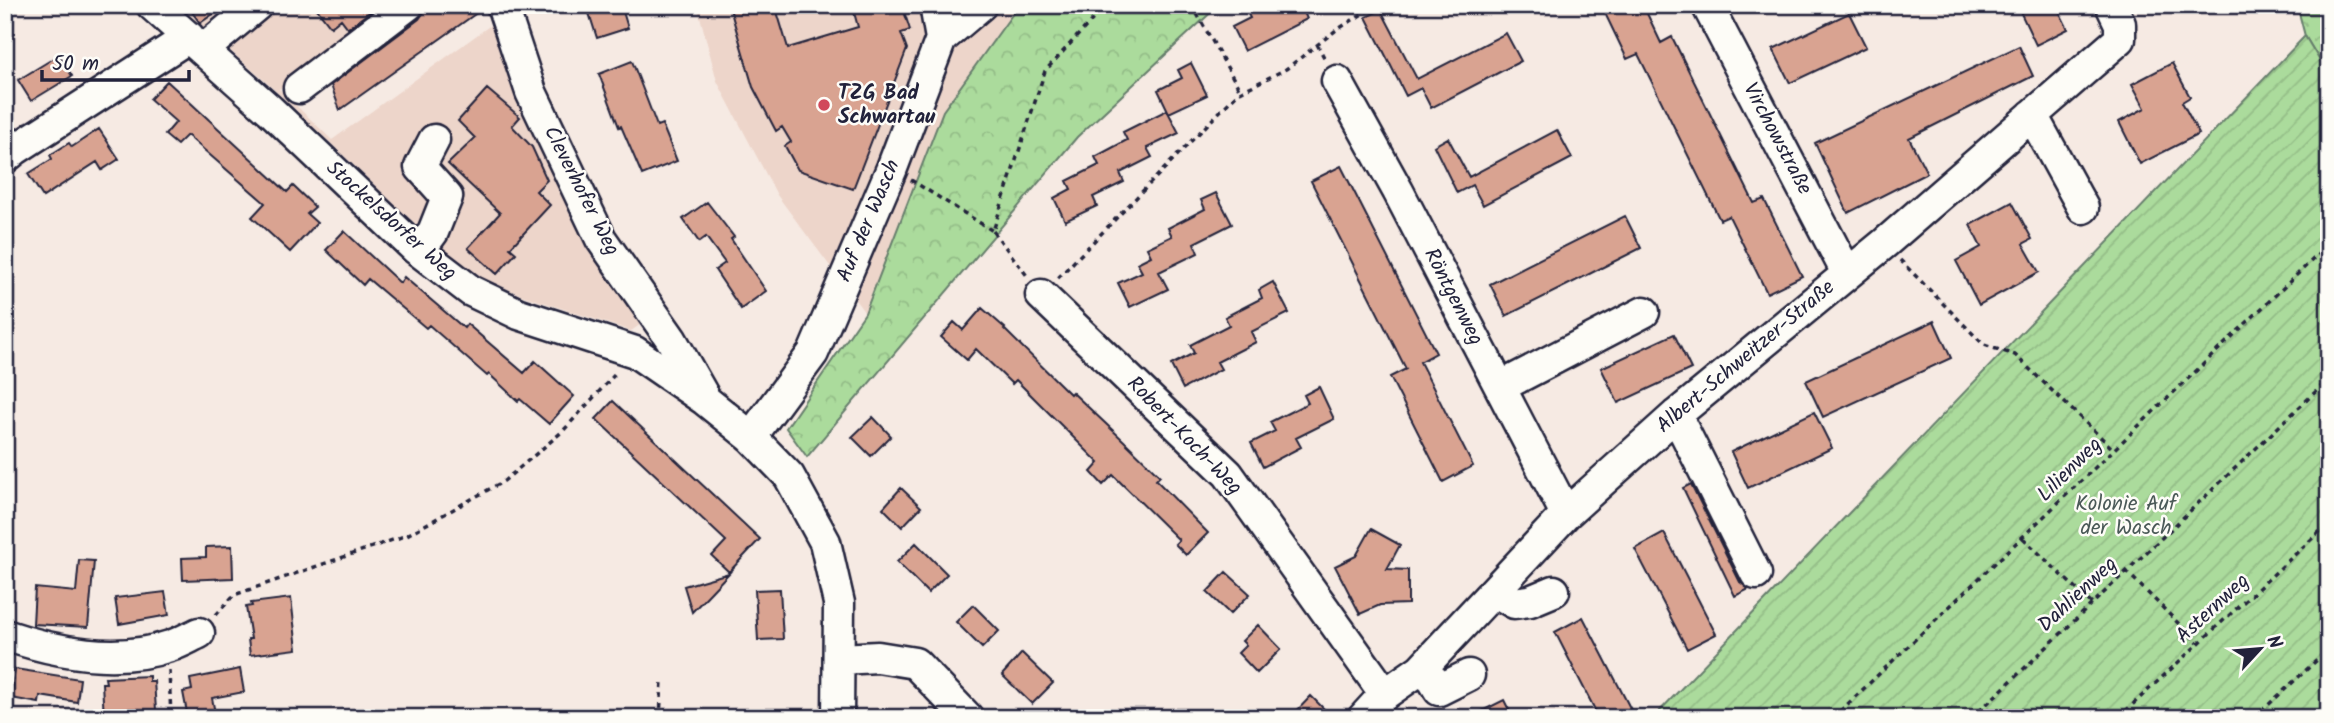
<svg xmlns="http://www.w3.org/2000/svg" width="2334" height="723" viewBox="0 0 2334 723" font-family="Kalam,sans-serif">
	<style>
		.built { fill: #edd5ca }
		.forest { fill: url(#forest-crowns); stroke: #667e6c; stroke-width: 2 }
		.garden { fill: url(#garden-furrows); stroke: #667e6c; stroke-width: 2 }
		.building { fill: #d9a391; stroke: #22223b; stroke-width: 2 }
		.lines { fill: none; stroke-linecap: round; stroke-linejoin: round }
		.minor-casing { stroke: #22223b; stroke-width: 35 }
		.path { stroke: #22223b; stroke-width: 3.5; stroke-dasharray: 5 5; stroke-linecap: butt }
		.minor { stroke: #fdfcf7; stroke-width: 30 }
		.poi-dot { fill: #d1495b; stroke: #fdfcf7; stroke-width: 2.5 }
		.labels { text-anchor: middle; dominant-baseline: central; stroke-width: 5; stroke-linejoin: round; paint-order: stroke }
		.poi-label { font-size: 21px; font-weight: bold; fill: #22223b; stroke: #fdfcf7; text-anchor: start }
		.street-label { font-size: 21px; fill: #22223b; stroke: #fdfcf7 }
		.park-label { font-size: 21px; fill: #4b5a58; stroke: #fdfcf7 }
	</style>
	<defs>
		<pattern id="forest-crowns" width="20" height="18" patternUnits="userSpaceOnUse" patternTransform="scale(1.75)"><rect width="20" height="18" fill="#abdb9c"/><path d="M2 6a3 3 0 1 1 6 0M12 15a3 3 0 1 1 6 0" fill="none" stroke="#93bc87"/></pattern>
		<pattern id="garden-furrows" width="10" height="10" patternUnits="userSpaceOnUse" patternTransform="scale(1.75)"><rect width="10" height="10" fill="#abdb9c"/><path d="M-1 1l2-2M0 10L10 0M9 11l2-2" fill="none" stroke="#93bc87"/></pattern>
	</defs>
	<rect width="100%" height="100%" fill="#f6eae3"/>
	<filter id="ink" filterUnits="userSpaceOnUse"><feTurbulence type="fractalNoise" baseFrequency=".0143" numOctaves="2"/><feDisplacementMap in="SourceGraphic" scale="14" xChannelSelector="R" yChannelSelector="G"/><feConvolveMatrix kernelMatrix="1 2 1 2 8 2 1 2 1" color-interpolation-filters="sRGB"/></filter>
	<g filter="url(#ink)">
		<path class="built" d="M178,5H389L279,89L332,140L499,19L644,322L631,331L524,296L481,278L446,253L266,82Z
			M697,5H1019L943,111L865,313L777,195L717,81Z"/>
		<path class="forest" d="M1019,5H1219L1077,137L807,457L786,428L865,313L943,111Z
			M2297,5H2329V76L2305,36Z"/>
		<path class="garden" d="M2305,36L2329,76V718H1653Z"/>
		<path class="building" d="M187,5H226L200,23Z
			M314,5H379L348,28L341,19L331,27Z
			M425,5H485V7L340,110L331,85L419,19L424,12Z
			M603,5H621L628,28L597,38L588,10Z
			M729,5H775L788,48L858,27L852,5H902L910,30L901,33L907,49L853,189L798,170L785,146L791,142L782,127L776,131L753,87Z
			M1255,5H1301L1307,19L1244,51L1232,27L1250,18L1246,10Z
			M1601,5H1643L1661,43L1672,37L1754,203L1764,199L1802,276L1767,293L1729,216L1720,220L1638,54L1627,59Z
			M2017,5H2056L2068,29L2036,45Z
			M1381,10L1417,79L1506,33L1521,61L1431,108L1421,88L1406,96L1390,64L1366,17Z
			M1849,13L1866,47L1790,83L1773,49Z
			M2019,46L2033,76L1909,138L1927,173L1848,213L1815,143Z
			M59,55L72,76L31,101L18,80Z
			M632,61L657,126L662,124L677,161L642,175L621,126L619,127L599,74Z
			M1191,63L1207,95L1169,113L1158,90L1182,78L1178,70Z
			M2172,63L2190,97L2182,102L2199,134L2140,164L2119,122L2145,108L2132,84Z
			M167,81L287,192L293,186L315,207L307,214L317,223L290,252L252,217L265,203L187,135L177,145L165,135L176,122L150,99Z
			M487,89L520,117L512,126L532,147L547,180L536,191L550,205L510,248L516,253L497,274L468,248L500,213L448,164L475,138L458,121Z
			M1167,110L1179,133L1147,148L1152,157L1120,173L1124,182L1093,197L1097,206L1065,221L1054,198L1071,189L1067,181L1099,165L1095,157L1127,140L1123,132Z
			M99,129L119,159L102,170L97,162L43,197L28,174L52,159L50,155L69,143L72,147Z
			M1557,130L1572,158L1483,205L1472,185L1457,193L1434,146L1448,138L1469,177Z
			M1341,166L1436,353L1420,362L1473,466L1443,482L1390,377L1406,369L1311,181Z
			M1216,193L1232,224L1194,243L1198,253L1159,272L1168,289L1130,307L1118,283L1142,272L1137,263L1151,256L1147,248L1172,236L1168,228L1205,209L1201,200Z
			M707,202L734,237L731,239L766,291L741,309L715,270L725,263L706,237L699,242L683,219Z
			M2012,202L2032,239L2023,244L2039,272L1979,305L1956,261L1981,247L1970,225Z
			M1625,216L1641,248L1506,316L1490,284Z
			M344,231L400,283L404,277L464,328L467,324L524,373L535,361L574,396L549,424L520,399L518,401L489,374L487,376L429,325L426,328L368,279L363,285L326,250Z
			M1273,282L1289,313L1251,332L1256,342L1217,362L1221,369L1183,389L1171,365L1194,353L1190,345L1229,325L1225,317L1262,298L1259,290Z
			M982,308L1005,328L1004,329L1070,394L1072,392L1123,440L1160,476L1156,480L1208,533L1186,555L1175,544L1179,540L1113,475L1103,485L1091,472L1099,463L1016,380L1012,384L976,349L967,360L941,337L954,322L963,330Z
			M1934,321L1951,358L1823,417L1806,381Z
			M1674,334L1691,369L1618,403L1601,368Z
			M1319,387L1334,419L1296,438L1301,447L1263,467L1251,443L1275,431L1270,422L1308,403L1304,395Z
			M613,401L760,539L729,572L712,556L726,541L596,419Z
			M1814,412L1832,448L1748,488L1731,452Z
			M873,417L891,436L871,456L852,437Z
			M1691,484L1740,582L1749,589L1735,596L1683,488Z
			M901,488L921,507L902,527L883,508Z
			M1371,529L1400,545L1387,569L1408,570V604L1380,605L1360,614L1335,566L1356,556Z
			M1664,533L1716,634L1687,649L1635,549Z
			M916,543L947,574L928,593L897,562Z
			M232,546L233,578L183,580L182,558L206,557V547Z
			M79,560L94,561L88,627L33,624L35,588L76,592Z
			M1226,572L1250,594L1230,614L1207,592Z
			M729,573L692,612L684,586Z
			M780,589L783,639L758,640L755,590Z
			M165,592L169,615L119,624L115,598Z
			M291,598L297,649L250,655L248,639H251L246,607L252,606L251,603Z
			M973,605L999,631L982,648L956,622Z
			M1583,617L1628,704L1635,718H1599L1592,704L1555,632Z
			M1258,625L1281,649L1257,673L1238,653L1246,645L1242,641Z
			M1022,653L1053,683L1032,704L1002,675Z
			M15,669L80,679L77,702L40,696L39,703L11,698Z
			M240,669L244,692L212,698L216,718H188L183,692L192,690L190,679Z
			M149,676V681H154L156,710L120,712V718H104L102,683H106L105,678Z
			M1311,696L1333,718H1290Z
			M1504,700L1513,718H1468Z"/>
		<g class="lines">
			<defs>
				<path id="minor" d="M152,5L270,110L415,248L471,291L519,314L635,352L705,400L751,437L789,476L825,542L839,603L838,718
					M502,5L531,92L601,239L671,339L703,395
					M935,5L941,39
					M1707,5L1847,273
					M203,50L257,5
					M1337,81L1398,191L1566,514
					M299,88L408,5
					M2032,115L2083,208
					M5,158L16,149L189,37
					M419,251L433,232L447,197L420,167L434,140
					M1041,295L1228,474L1385,694
					M1500,387L1644,312
					M1676,415L1756,574
					M751,437L813,353L892,168L941,39L981,5
					M1494,591L1514,603L1530,601L1554,591
					M5,635C55,652 118,664 170,646C180,643 190,637 199,633
					M840,659L878,657L915,663L968,718
					M1421,669L1433,680L1439,690L1469,675
					M1363,718L1385,694L1421,669L1566,514L1676,415L1885,243L2120,39V24L2111,5"/>
			</defs>
			<use href="#minor" class="minor-casing"/>
			<path class="path" d="M1192,5L1241,92
				M2292,5L2299,13
				M2299,13L2301,5
				M1317,44L1326,61
				M911,180L993,231L1045,71L1106,5
				M993,231L1028,277
				M1900,260L1984,345L2015,355L2113,449
				M1058,278L1238,93L1286,69L1335,31L1377,5
				M2023,538L2092,604
				M2126,571L2198,643
				M216,615L234,595L407,535L504,481L563,431L617,372
				M169,670L171,718
				M660,718L662,680
				M1833,718L2329,244
				M1972,718L2329,379
				M2118,718L2329,523
				M2254,718L2329,649"/>
			<use href="#minor" class="minor"/>
		</g>
	</g>
	<circle class="poi-dot" cx="824" cy="105" r="7"/>
	<g class="labels">
		<g class="poi-label">
			<text x="838" y="93">TZG Bad<tspan x="838" dy="24">Schwartau</tspan></text>
		</g>
		<g class="street-label">
			<text transform="translate(1777 139) rotate(62)">Virchowstraße</text>
			<text transform="translate(581 191) rotate(63)">Cleverhofer Weg</text>
			<text transform="translate(391 221) rotate(42)">Stockelsdorfer Weg</text>
			<text transform="translate(869 221) rotate(-67)">Auf der Wasch</text>
			<text transform="translate(1453 297) rotate(63)">Röntgenweg</text>
			<text transform="translate(1746 357) rotate(-40)">Albert-Schweitzer-Straße</text>
			<text transform="translate(1184 436) rotate(46)">Robert-Koch-Weg</text>
			<text transform="translate(2070 470) rotate(-45)">Lilienweg</text>
			<text transform="translate(2078 595) rotate(-43)">Dahlienweg</text>
			<text transform="translate(2213 609) rotate(-43)">Asternweg</text>
		</g>
		<g class="park-label">
			<text x="2126" y="504">Kolonie Auf<tspan x="2126" dy="24">der Wasch</tspan></text>
		</g>
	</g>
	<rect width="2334" height="723" fill="none" stroke="#fdfcf7" stroke-width="28"/>
	<rect x="14" y="14" width="2306" height="695" fill="none" stroke="#22223b" stroke-width="2.5" filter="url(#ink)"/>
	<g transform="translate(2260 649) rotate(64)" stroke="#fdfcf7" stroke-width="5" paint-order="stroke">
	<path d="M0-5L12 26L0 18L-12 26Z" fill="#22223b"/>
	<text y="-10" font-size="19" font-weight="bold" text-anchor="middle" fill="#22223b">N</text>
	</g>
	<path d="M42 70v10h147v-10" fill="none" stroke="#22223b" stroke-width="3.5"/>
	<text x="52" y="70" font-size="21" fill="#22223b" stroke="#fdfcf7" stroke-width="5" paint-order="stroke">50 m</text>
</svg>
